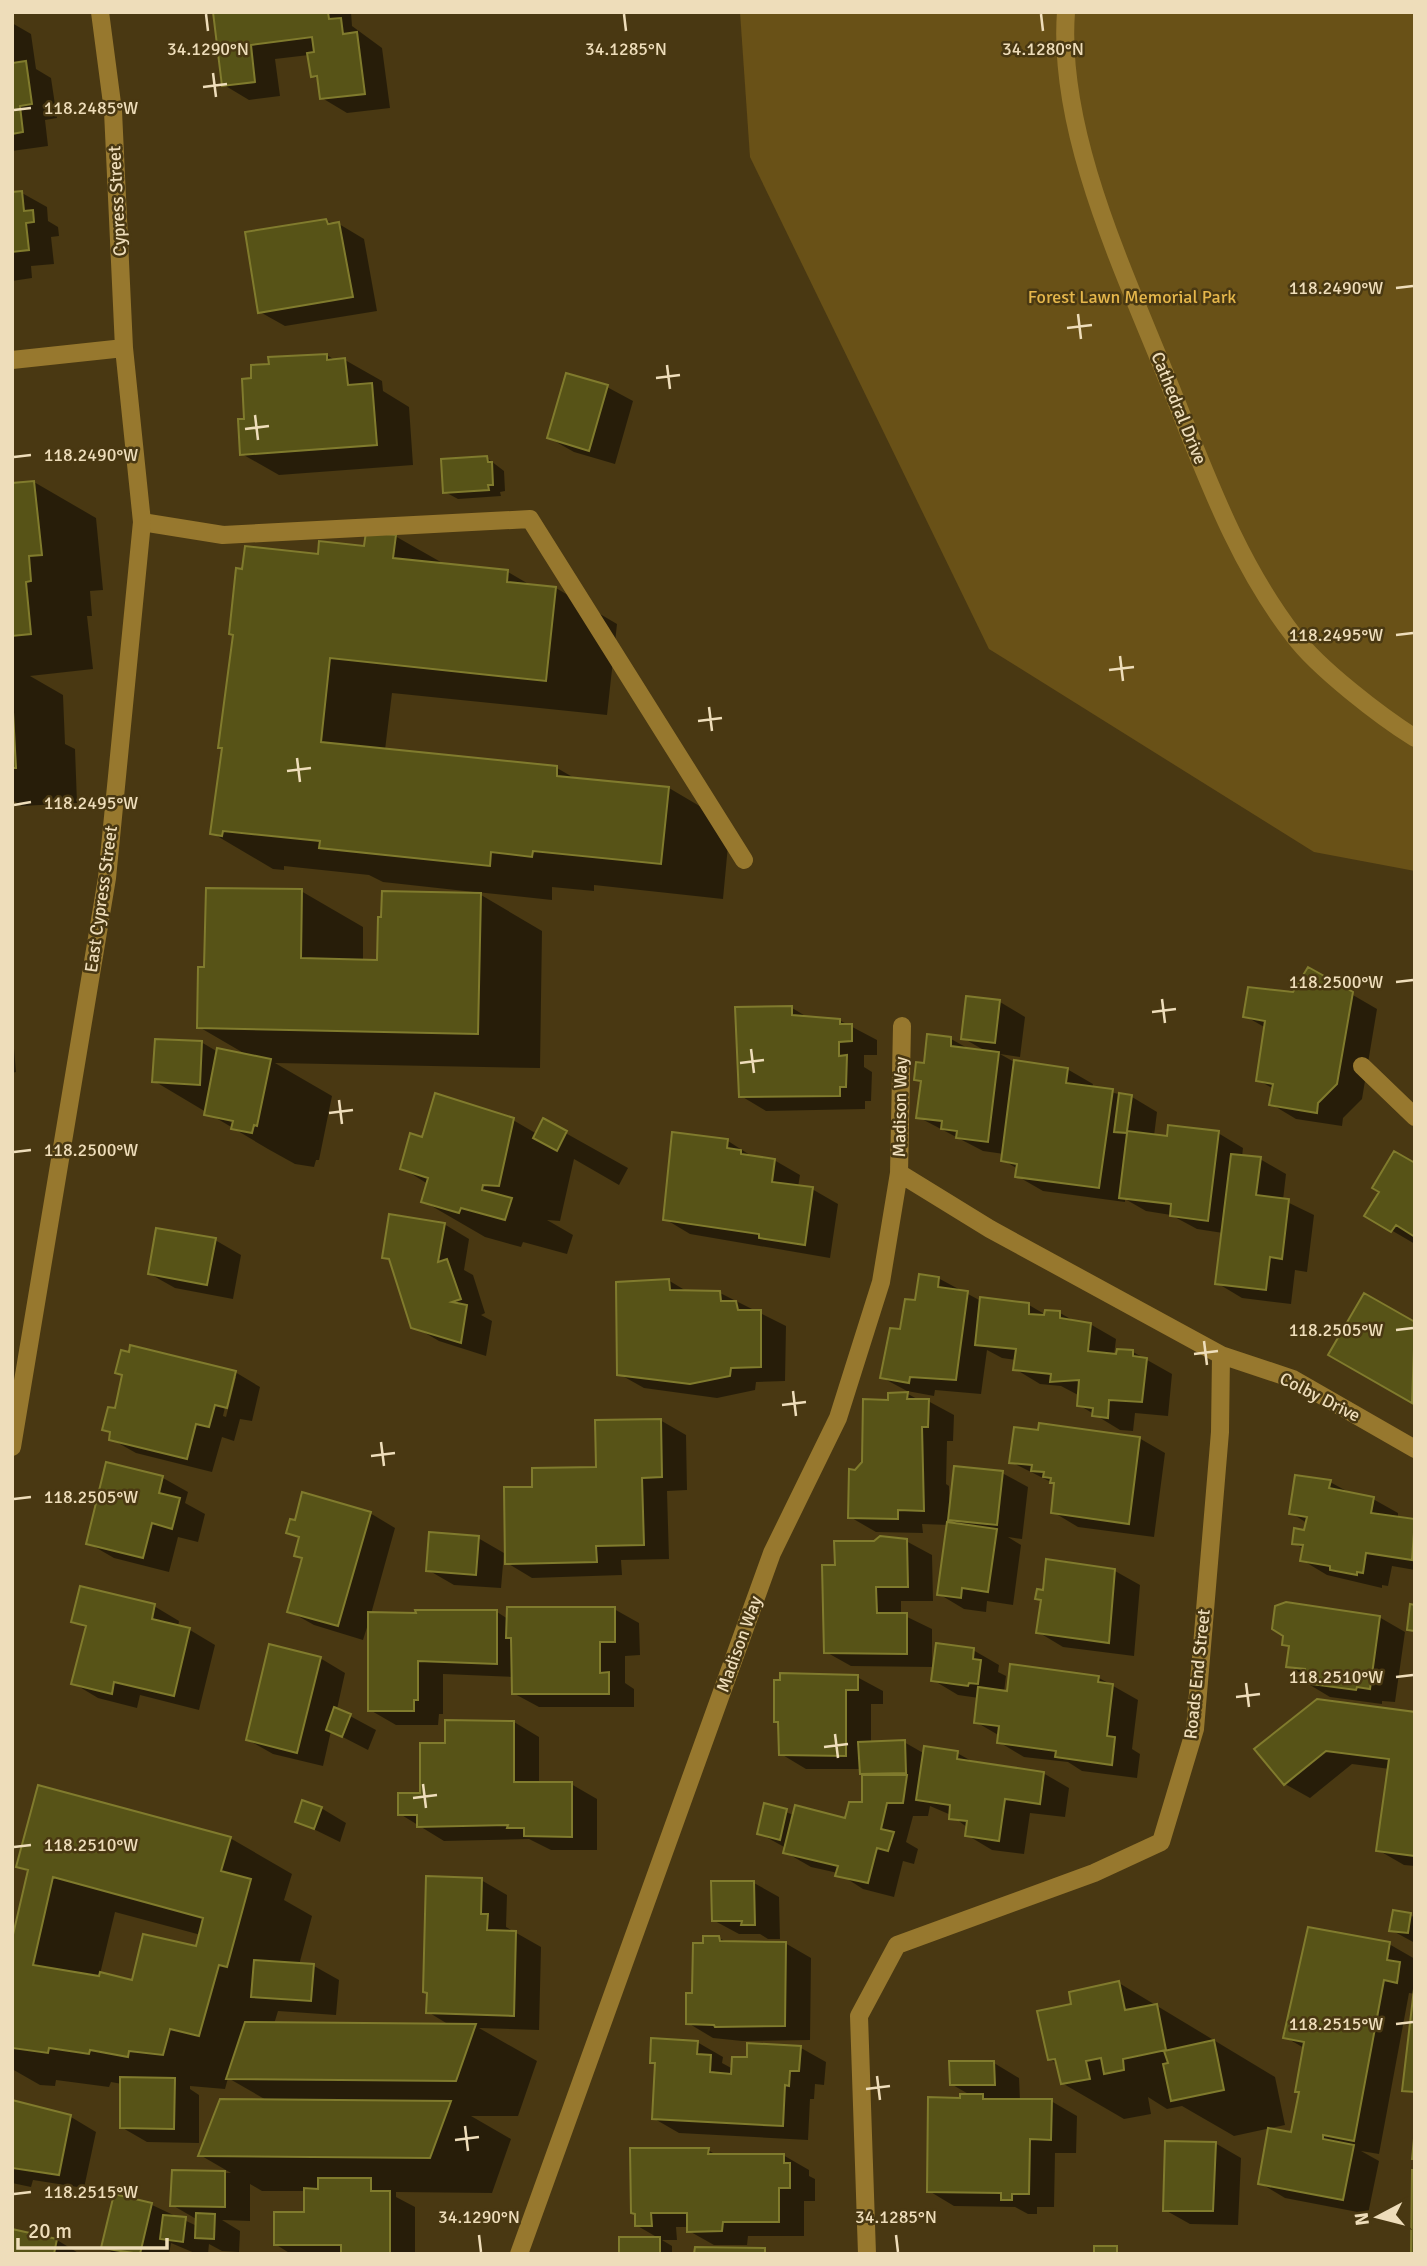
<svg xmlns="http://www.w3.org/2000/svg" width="1427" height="2266" viewBox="0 0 1427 2266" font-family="Signika,sans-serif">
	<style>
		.green { fill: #695117 }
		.shadow { fill: #0007; fill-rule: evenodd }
		.building { fill: #575317; stroke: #807b2d; stroke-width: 2; fill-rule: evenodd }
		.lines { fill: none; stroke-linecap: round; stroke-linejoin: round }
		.service { stroke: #97782e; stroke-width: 18 }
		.minor { stroke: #97782e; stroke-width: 18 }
		.ticks { fill: none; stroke: #eeddba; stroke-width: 2.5 }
		.labels { text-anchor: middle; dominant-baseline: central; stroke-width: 5; stroke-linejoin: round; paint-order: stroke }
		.street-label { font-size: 18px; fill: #eeddba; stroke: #493812 }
		.park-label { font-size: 18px; fill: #e6b74b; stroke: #493812 }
		.ticks-label { font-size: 18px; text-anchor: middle; fill: #eeddba; stroke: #493812; stroke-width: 5; stroke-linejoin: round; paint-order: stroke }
	</style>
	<rect width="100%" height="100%" fill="#493812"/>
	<path class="green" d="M740,12H1415V871L1314,852L989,649L750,157Z"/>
	<path class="shadow" d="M214,12H351L352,26L382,48L390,108L347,113L322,98L319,80L312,76L309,55L275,59L280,96L249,100L224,85Z
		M12,23L31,34L36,69L51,78L57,118L45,120L48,146L12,151Z
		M22,193L47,207L48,221L58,227L59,236L51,237L54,264L31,266L32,278L12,281V194Z
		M326,221L339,224L364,239L377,311L285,326L260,312Z
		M327,355L336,361L345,360L382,381L383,391L409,407L413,465L279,475L242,454L253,380Z
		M607,387L633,401L615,464L574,452L549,438Z
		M487,458L504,471L505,491L500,492L501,496L458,499L445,492Z
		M34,482L96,518L103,590L90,591L92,616H87L93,669L30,676L63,695L65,744L75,749L77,803L22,806L12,800V484Z
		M395,536L446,565L508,572L532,586L556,588L617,624L607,715L392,693L385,750L557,768L576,779L669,788L730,824L723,899L594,885V891L552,887V900L476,892L542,931L540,1068L275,1063L332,1096L319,1160H316L314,1167L295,1164L268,1149L154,1081L201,1042L218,1052L247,1055L199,1027L206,968L301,891L363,927V962H379L473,895L474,892L383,882L369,875L284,866V870L273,869L212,833L320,556L366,548Z
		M1308,969L1377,1009L1362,1099L1343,1118L1342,1126L1296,1119L1271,1104L1274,1089L1258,1080L1266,1028L1245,1016L1293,994Z
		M1000,1002L1025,1017L1020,1057L1000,1054L1016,1063L1067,1069L1093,1084L1092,1088L1132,1097L1157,1112L1154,1136L1169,1138L1218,1133L1243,1148L1242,1157L1260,1159L1286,1174L1283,1200L1314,1215L1307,1272L1295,1270L1291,1304L1242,1298L1217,1283L1223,1233L1197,1229L1171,1215L1146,1211L1125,1199V1202L1043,1191L1017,1176L1018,1169L1003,1160L1004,1154L983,1151L918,1117L922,1082L916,1079L925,1064L951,1039L971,1050L987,1052L963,1038Z
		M792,1008L809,1018L839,1020L877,1040V1055H864V1067L872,1072L871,1101H865V1109L766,1111L741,1096Z
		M12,1025L16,1072L12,1073Z
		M513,1120L537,1134L544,1121L628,1168L619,1185L574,1159L560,1221L547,1220L573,1235L567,1254L523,1242L521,1247L485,1237L423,1201L428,1184L402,1168L423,1139Z
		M728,1141L753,1157L774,1160L800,1175L798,1187L812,1189L838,1204L830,1258L690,1234L665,1219Z
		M1415,1165V1244L1367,1216L1381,1192Z
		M444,1224L469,1239L464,1270L473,1275L485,1313L481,1315L492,1321L486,1356L439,1341L413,1326L391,1261L384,1257Z
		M215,1240L241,1255L233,1299L175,1288L150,1274Z
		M938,1278L981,1301L1029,1305L1046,1315L1060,1313L1076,1322L1090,1324L1116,1339L1114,1355L1133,1352L1172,1374L1168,1416L1135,1413L1133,1431L1120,1430L1079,1405L1080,1396L1061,1386L1040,1384L1015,1369L1016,1360L1002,1358L987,1350L981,1394L935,1390L934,1396L907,1391L881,1377L885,1352L888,1353L902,1331L917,1302Z
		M668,1280L688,1292L720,1293L786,1326L785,1381L756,1382L755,1390L717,1398L644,1388L619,1374Z
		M1415,1324V1402L1330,1355Z
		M235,1372L260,1387L252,1421L240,1419L234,1441L222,1437L212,1472L136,1453L111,1439L112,1433L104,1429L116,1410ZM232,1377H236L226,1417L223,1416Z
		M908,1394L919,1400L928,1401L954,1415L953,1441H947L946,1484L949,1486V1501L1002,1473L1028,1487L1022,1539L1008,1537L1021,1545L1013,1605L987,1601L986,1612L964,1609L939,1594L949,1525L922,1524L923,1533L876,1532L850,1517L856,1472L864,1463L890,1401ZM949,1519L961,1526L949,1524Z
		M660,1420L686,1435L687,1490L667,1491L669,1559L621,1560L622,1575L532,1578L507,1563L598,1468Z
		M1139,1438L1165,1453L1154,1537L1078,1527L1053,1512L1055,1484L1011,1462Z
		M163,1478L188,1492L185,1503L205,1514L198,1542L178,1537L169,1572L114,1558L88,1543Z
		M1330,1482L1352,1494L1373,1499L1398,1513V1518L1415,1521V1570L1392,1566L1388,1586L1382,1585V1588L1327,1575L1302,1560L1304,1549L1294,1543L1306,1532L1307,1523L1291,1513Z
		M370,1513L395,1528L371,1614L497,1612L508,1619L614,1609L639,1623L640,1655L625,1656V1683L634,1689V1707H539L513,1693V1677L443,1674V1714H439L438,1725H396L370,1710L369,1621L363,1640L314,1625L289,1611L304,1559L296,1555L301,1539L288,1532Z
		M478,1538L504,1553L501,1588L454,1585L428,1570Z
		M906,1541L932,1555L933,1601H901V1614L932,1629V1667L851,1666L826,1652L837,1567L836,1543Z
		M1115,1571L1140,1585L1134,1656L1063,1647L1038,1632L1043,1601L1037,1598L1044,1592Z
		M154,1606L179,1621L178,1627L190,1630L215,1645L199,1710L140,1695L137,1708L98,1698L73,1683L87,1629L73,1621Z
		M1379,1617L1405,1632L1395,1702L1382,1701V1704L1330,1697L1305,1682V1676L1288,1666L1291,1648L1284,1644Z
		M973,1650L999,1665L998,1672L1006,1676L1004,1692L1099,1678L1138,1700L1132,1749L1140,1754L1137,1778L1082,1771L1068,1762L1024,1757L999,1742L1000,1736L976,1722L979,1698L958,1695L933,1680Z
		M320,1658L345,1673L337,1709L376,1730L368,1750L331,1731L323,1766L273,1754L248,1740Z
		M857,1677L883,1691V1704H871V1743L904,1742L925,1754L957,1753L977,1764L1043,1773L1069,1788L1065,1817L1030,1813L1024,1854L992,1850L967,1835L968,1828L951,1815L930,1806L928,1816H913L906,1842L918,1849L914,1864L903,1861L894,1897L863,1889L838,1873L811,1867L785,1852L786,1848L759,1833L765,1805L794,1815L846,1820L864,1803L862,1769H806L781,1754L780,1723L776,1721Z
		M1415,1713V1866L1404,1865L1378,1850L1390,1769L1352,1764L1310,1798L1285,1784L1257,1749Z
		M514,1722L539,1737V1784H571L597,1799V1850H551L529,1839L444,1841L400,1814L422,1794L447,1745Z
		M321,1808L346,1823L340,1842L297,1821Z
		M230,1838L292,1874L284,1900L312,1916L299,1965L314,1966L339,1980L336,2015L278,2011L274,2024L451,2026L428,2012L481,1880L507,1895L506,1927L541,1947L539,2030L479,2028L537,2061L518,2116H471L511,2139L492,2193L396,2192V2197L415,2207V2254H291L275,2244L305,2214L306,2191H262L250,2184V2221L222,2220L240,2231L239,2252L222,2251L209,2244L208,2254H197L171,2243L169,2254H115L103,2247L116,2196L152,2205L197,2226L198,2220L172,2205L173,2172L231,2173L200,2155L268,2101L228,2078L225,2089L190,2086V2089L199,2095V2143L147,2142L121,2127L122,2084L111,2082L109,2087L56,2080L55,2086L40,2085L12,2069V1939L29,1872L18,1866ZM115,1912L201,1935L197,1948L133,1982L100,1974Z
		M754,1883L779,1897L780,1939H768L760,1934H739L713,1920Z
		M1394,1912L1415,1917V1943L1391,1930Z
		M719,1938L727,1942L785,1943L811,1958L810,2040L742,2041L713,2038L688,2023L704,1945Z
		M1389,1944L1415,1959V1994L1409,1993L1379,2154L1361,2151L1379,2161L1368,2214L1285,2198L1260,2183L1293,2134L1304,2048L1285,2037Z
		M1119,1983L1275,2077L1285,2125L1234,2136L1182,2106L1167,2109L1148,2097L1151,2114L1124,2119L1062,2083L1058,2064L1049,2059L1073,2006Z
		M697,2042L723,2057L722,2063L733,2069L748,2059L801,2048L826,2062L824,2085L815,2084L814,2099H810L808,2140L679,2133L653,2118L656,2065L651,2062Z
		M994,2063L1019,2078L1020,2101H1051L1077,2116L1076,2153H1055L1054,2207H1037V2214H1028L1015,2207L954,2206L929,2191L962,2100L972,2096L951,2084Z
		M12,2103L71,2117L96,2132L84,2188L33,2180L31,2187L12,2183Z
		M1215,2143L1241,2158L1238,2225L1190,2224L1165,2210Z
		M708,2150L718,2156L783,2155L809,2170V2176L815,2179V2201H804V2236H748L747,2245H714L689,2231V2227H676L677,2240H662L672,2246V2254H621L660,2239L636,2225Z
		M57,2240L80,2254H12Z"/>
	<path class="building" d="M213,12H328L329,19L341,18L343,34L357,32L365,94L320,99L317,76L311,77L307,53L314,52L312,37L251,45L255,82L222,86Z
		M26,61L32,104L20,106L23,132L12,134V63Z
		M22,191L24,211L33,210L34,222L26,223L29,250L12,252V192Z
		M326,219L328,224L339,222L353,297L258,313L245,232Z
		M327,354V360L345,358L348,385L372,383L377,445L240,455L238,419H244L242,379L251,378V365L269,364L268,357Z
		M566,373L608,385L589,451L547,438Z
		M487,456L488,462H492L493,485H488L489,490L443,493L441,459Z
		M34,481L42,555L29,556L31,581L26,582L31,634L12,636V483Z
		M366,532L396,535L393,558L508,570L507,582L556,587L546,681L330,658L321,742L557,766V776L669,787L661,864L533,851L532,857L491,852L490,866L319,848L320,841L223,831L222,836L210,834L222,748H218L233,635L229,634L236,568L242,569L245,546L318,554L319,541L364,546Z
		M13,712L16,768H12V712Z
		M206,888L302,889L301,958L377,960L378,917H381L382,891L481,893L478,1034L197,1028L198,967H204Z
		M1308,967L1353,992L1337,1084L1318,1103L1317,1113L1269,1105L1273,1084L1256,1081L1265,1021L1243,1017L1248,987L1293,992Z
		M966,996L1000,1000L995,1043L961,1039Z
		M792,1006V1015L840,1019V1024H852V1041L839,1042V1056L847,1055L846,1087H840V1096L739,1097L735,1007Z
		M927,1034L951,1037V1046L999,1052L988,1142L956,1138L957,1131L941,1129L942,1121L916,1118L921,1081L914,1080L916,1062L924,1063Z
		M155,1039L202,1041L200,1085L152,1082Z
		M217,1048L271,1059L257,1126L254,1125L252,1133L231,1129L233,1121L204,1115Z
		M1014,1060L1068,1068L1066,1083L1113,1089L1099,1188L1015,1177L1017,1164L1001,1161Z
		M435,1093L514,1118L499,1186L483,1185L482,1190L512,1198L505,1220L461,1208L459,1213L421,1202L428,1178L400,1169L410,1133L422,1137Z
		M1119,1093L1132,1095L1127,1131L1167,1136L1168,1125L1219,1131L1208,1221L1170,1216L1171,1204L1119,1198L1127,1133L1114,1132Z
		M543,1118L567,1131L557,1151L533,1138Z
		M672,1132L728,1139L727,1148L741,1150V1154L775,1159L772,1182L813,1187L805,1245L759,1238V1234L663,1220Z
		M1394,1151L1415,1163V1237L1396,1225L1391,1232L1364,1216L1379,1192L1372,1188Z
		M1231,1154L1261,1157L1256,1195L1289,1199L1282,1259L1270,1257L1266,1290L1215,1284Z
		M389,1214L445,1223L438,1262L447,1259L461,1299L452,1302L467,1305L461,1343L411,1328L389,1259L382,1258Z
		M156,1228L216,1238L207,1285L148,1274Z
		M919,1274L939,1277L938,1287L968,1291L956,1380L910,1377L909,1383L880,1378L890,1328L900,1329L905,1299L915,1300Z
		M669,1279L670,1290L720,1291L721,1301H736L738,1310H761V1367L731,1368L730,1376L690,1384L617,1375L616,1282Z
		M1364,1293L1415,1322L1412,1403L1328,1355Z
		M980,1297L1029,1303V1314L1044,1315L1045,1310L1060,1311V1318L1091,1323L1088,1351L1116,1354L1117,1349L1133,1350V1356L1147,1358L1142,1402L1109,1400L1108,1418L1092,1416L1093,1408L1077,1406L1079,1380L1050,1382L1051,1374L1013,1370L1016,1349L975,1345Z
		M130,1345L236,1371L227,1408L215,1405L209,1427L196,1424L187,1459L109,1440L110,1432L102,1430L108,1407L115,1408L122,1375L115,1373L121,1350L129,1352Z
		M908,1392L907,1399H929L928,1427H922L924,1511L898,1510V1519L848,1518L849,1469L855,1470L862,1462L863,1399L888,1400V1393Z
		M661,1419L662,1477L642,1478L644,1545L596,1546L597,1562L505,1564L504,1487H532V1468L596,1467L595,1420Z
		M1039,1423L1140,1437L1129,1524L1051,1513L1054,1483H1050L1051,1478L1043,1477L1044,1472L1031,1471L1032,1465L1009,1463L1014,1427L1038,1430Z
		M106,1462L163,1476L159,1493L180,1498L172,1529L152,1523L143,1558L86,1544Z
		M954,1466L1003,1471L997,1525L948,1520Z
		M1295,1475L1331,1480L1329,1488L1374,1497L1371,1513L1415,1519L1412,1560L1366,1553L1363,1573L1357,1572V1575L1330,1570V1566L1300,1561L1303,1545L1292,1544L1294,1528L1304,1530L1307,1517L1289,1514Z
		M302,1492L371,1512L338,1626L287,1612L302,1558L294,1556L299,1537L286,1533L290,1519L295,1520Z
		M947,1522L997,1529L988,1592L962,1588L961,1598L937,1595Z
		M429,1532L479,1536L476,1575L426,1571Z
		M880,1536L907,1539L908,1587H876L877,1613H907V1654L824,1653L822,1565H835L834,1541H874Z
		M1046,1559L1115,1569L1109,1643L1036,1633L1041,1600L1035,1599L1037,1589L1043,1590Z
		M80,1586L155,1604L152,1619L190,1628L174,1696L114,1682L112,1694L71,1684L86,1626L71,1622Z
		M1286,1602L1380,1616L1370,1689L1357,1687L1356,1690L1303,1683L1305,1669L1286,1667L1289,1646L1282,1645L1283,1636L1272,1629L1275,1606Z
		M1410,1604L1415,1605V1631L1407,1630Z
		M507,1607H615V1642H600V1673L609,1672V1694H512L511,1638H506Z
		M415,1610H497V1664L418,1661V1700H414V1711H368V1612L416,1613Z
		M936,1643L974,1648L973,1659L981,1660L978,1684L969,1683L968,1686L931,1681Z
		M269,1644L321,1657L297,1753L246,1740Z
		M1010,1664L1099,1676L1098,1682L1113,1684L1107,1736L1115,1737L1112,1765L1055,1757L1056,1751L997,1743L999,1726L974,1723L978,1687L1007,1691Z
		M780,1673L858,1675V1690H846V1756L779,1755L778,1722H774V1680H780Z
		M1317,1699L1415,1712V1856L1376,1851L1389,1759L1326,1751L1284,1785L1254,1749Z
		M334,1707L351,1714L342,1737L326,1730Z
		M445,1720L514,1721V1782H572V1837L524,1836V1828H507L508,1825L417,1827V1815H398V1793H420V1743H445Z
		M905,1740L906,1773L860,1774L858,1742Z
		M924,1746L958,1751L957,1759L1044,1772L1040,1804L1005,1799L999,1841L965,1836L967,1821L949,1819L950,1805L916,1800Z
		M862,1775H907L903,1803H887L881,1829L894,1832L888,1851L877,1848L868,1883L835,1876L838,1866L783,1853L795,1805L845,1818L849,1802H862Z
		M38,1785L231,1837L221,1871L251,1879L227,1967L219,1965L199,2036L170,2029L163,2055L129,2051L128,2057L90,2050L89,2054L49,2048L48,2053L12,2048V1939L28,1870L16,1867ZM53,1877L203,1918L196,1946L143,1934L132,1980L100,1972L99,1976L33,1965Z
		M302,1800L322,1807L314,1829L295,1822Z
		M764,1803L787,1809L780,1840L757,1834Z
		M426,1876L482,1878L481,1914H488L487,1930L516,1931L514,2016L426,2013L427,1993L423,1992Z
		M711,1881H754L755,1925H741L742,1921H712Z
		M1393,1910L1411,1913L1408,1933L1389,1931Z
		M1308,1927L1390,1942L1387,1960L1400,1962L1397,1983L1384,1980L1354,2141L1323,2135V2139L1354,2145L1343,2200L1258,2184L1268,2128L1291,2132L1299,2092H1295L1304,2042L1283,2038Z
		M703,1936H719L720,1941L786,1942L785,2026L715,2027L714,2025L686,2024V1993H692L693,1943H703Z
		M254,1960L314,1964L311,2001L251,1997Z
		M1119,1981L1125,2010L1157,2004L1166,2050L1123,2059L1124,2070L1104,2074L1101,2058L1086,2061L1090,2079L1061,2084L1055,2059L1048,2060L1037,2011L1071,2004L1069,1992Z
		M1414,1989H1415V2092L1402,2091Z
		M245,2022L476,2024L456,2081L226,2079Z
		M651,2038L698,2041L697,2054L711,2055L710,2072L731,2074L732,2057H747V2043L801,2046L799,2071H790L789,2086L785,2085L783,2126L652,2119L655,2063H650Z
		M1214,2040L1224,2090L1171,2101L1163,2064L1168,2063L1164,2051Z
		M949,2061H994L995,2085H950Z
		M120,2077L175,2078L174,2129L120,2128Z
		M960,2094H983V2099H1052L1051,2140L1030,2139L1029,2194H1012V2200H1001V2193L927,2192L928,2097L960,2098Z
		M220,2099L451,2101L430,2158L198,2156Z
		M12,2100L71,2115L59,2175L12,2168Z
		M1415,2128V2159H1412Z
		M1165,2141L1216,2142L1213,2211H1163Z
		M630,2148H709L708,2154H784V2163H790V2188H779V2222H723L722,2231L687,2232V2213H651L652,2226H635V2214L631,2213Z
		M172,2170L225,2171V2207L170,2206Z
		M1412,2170H1415V2254H1411Z
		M318,2178H371V2191H390V2254H341V2245H274V2212H304V2188L318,2189Z
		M114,2194L152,2203L140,2254L101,2248Z
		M196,2213L215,2214L214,2239L195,2238Z
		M163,2215L186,2217L183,2242L160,2239Z
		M12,2229L57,2239L54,2254H12Z
		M619,2237H660V2254H619Z
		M1094,2246H1117V2254H1094Z
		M695,2247L765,2248V2254H694Z"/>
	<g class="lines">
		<path class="service" d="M1066,12C1057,132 1124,271 1168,381C1204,469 1235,560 1294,636C1318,668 1380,716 1415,738
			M142,522L223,535L530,519L744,860"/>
		<path class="minor" d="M12,360L124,348
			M1362,1066L1415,1117
			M1221,1355L1293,1379L1415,1449
			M12,1447L107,878L142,522L124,348L113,111L100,12
			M519,2254L772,1553L838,1418L881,1282L899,1173L902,1026
			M867,2254L859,2016L897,1945L1094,1873L1161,1842L1195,1729L1220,1432L1221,1355L990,1229L899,1173"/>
	</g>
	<path class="ticks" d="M206,14L208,31M624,14L626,31M1041,14L1043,31M213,73L216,97M203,87L227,84M14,110L31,108M1396,288L1413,286M1078,314L1081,339M1067,328L1092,325M667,365L670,389M656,378L680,375M255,415L258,440M245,429L269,426M14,457L31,455M1396,635L1413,633M1120,656L1123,681M1109,670L1134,667M709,707L712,731M698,721L722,718M297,758L300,782M287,771L311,768M14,805L31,802M1396,982L1413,980M1162,999L1165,1023M1152,1012L1176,1009M751,1049L754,1073M740,1063L764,1060M339,1100L342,1124M329,1113L353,1110M14,1152L31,1150M1396,1330L1413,1328M1204,1341L1207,1365M1194,1354L1218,1351M793,1391L796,1416M782,1405L806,1402M381,1442L384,1466M371,1456L395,1453M14,1499L31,1497M1396,1677L1413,1675M1246,1683L1249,1707M1236,1697L1260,1694M835,1734L838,1758M824,1747L848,1744M423,1784L426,1808M413,1798L437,1795M14,1847L31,1845M1396,2024L1413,2022M877,2076L880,2100M866,2089L890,2086M465,2126L468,2151M455,2140L479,2137M14,2194L31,2192M479,2235L481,2252M896,2235L898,2252"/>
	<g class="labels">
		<g class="street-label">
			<text transform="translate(117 201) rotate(-93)">Cypress Street</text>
			<text transform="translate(1179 408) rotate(68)">Cathedral Drive</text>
			<text transform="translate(101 899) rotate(-82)">East Cypress Street</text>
			<text transform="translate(900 1107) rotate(-89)">Madison Way</text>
			<text transform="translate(1320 1397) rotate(27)">Colby Drive</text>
			<text transform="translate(739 1644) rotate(-70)">Madison Way</text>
			<text transform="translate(1197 1674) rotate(-84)">Roads End Street</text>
		</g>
		<g class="park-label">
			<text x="1132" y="297">Forest Lawn Memorial Park</text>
		</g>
	</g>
	<g class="ticks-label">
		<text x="208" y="55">34.1290°N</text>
		<text x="626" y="55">34.1285°N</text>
		<text x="1043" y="55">34.1280°N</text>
		<text x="91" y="114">118.2485°W</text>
		<text x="1336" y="294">118.2490°W</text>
		<text x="91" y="461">118.2490°W</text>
		<text x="1336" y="641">118.2495°W</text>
		<text x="91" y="809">118.2495°W</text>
		<text x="1336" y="988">118.2500°W</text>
		<text x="91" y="1156">118.2500°W</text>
		<text x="1336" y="1336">118.2505°W</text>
		<text x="91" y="1503">118.2505°W</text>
		<text x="1336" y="1683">118.2510°W</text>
		<text x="91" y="1851">118.2510°W</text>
		<text x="1336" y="2030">118.2515°W</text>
		<text x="91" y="2198">118.2515°W</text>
		<text x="479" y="2223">34.1290°N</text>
		<text x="896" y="2223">34.1285°N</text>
	</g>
	<rect width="1427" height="2266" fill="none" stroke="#eeddba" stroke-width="28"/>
	<g transform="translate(1378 2217) rotate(263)" stroke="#493812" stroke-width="5" paint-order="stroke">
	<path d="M0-5L12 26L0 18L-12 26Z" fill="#eeddba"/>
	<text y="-10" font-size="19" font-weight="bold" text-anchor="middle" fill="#eeddba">N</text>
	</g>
	<path d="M18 2238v10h149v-10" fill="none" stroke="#eeddba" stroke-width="3.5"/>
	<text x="28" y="2238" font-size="21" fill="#eeddba" stroke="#493812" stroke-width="5" paint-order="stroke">20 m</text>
</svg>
